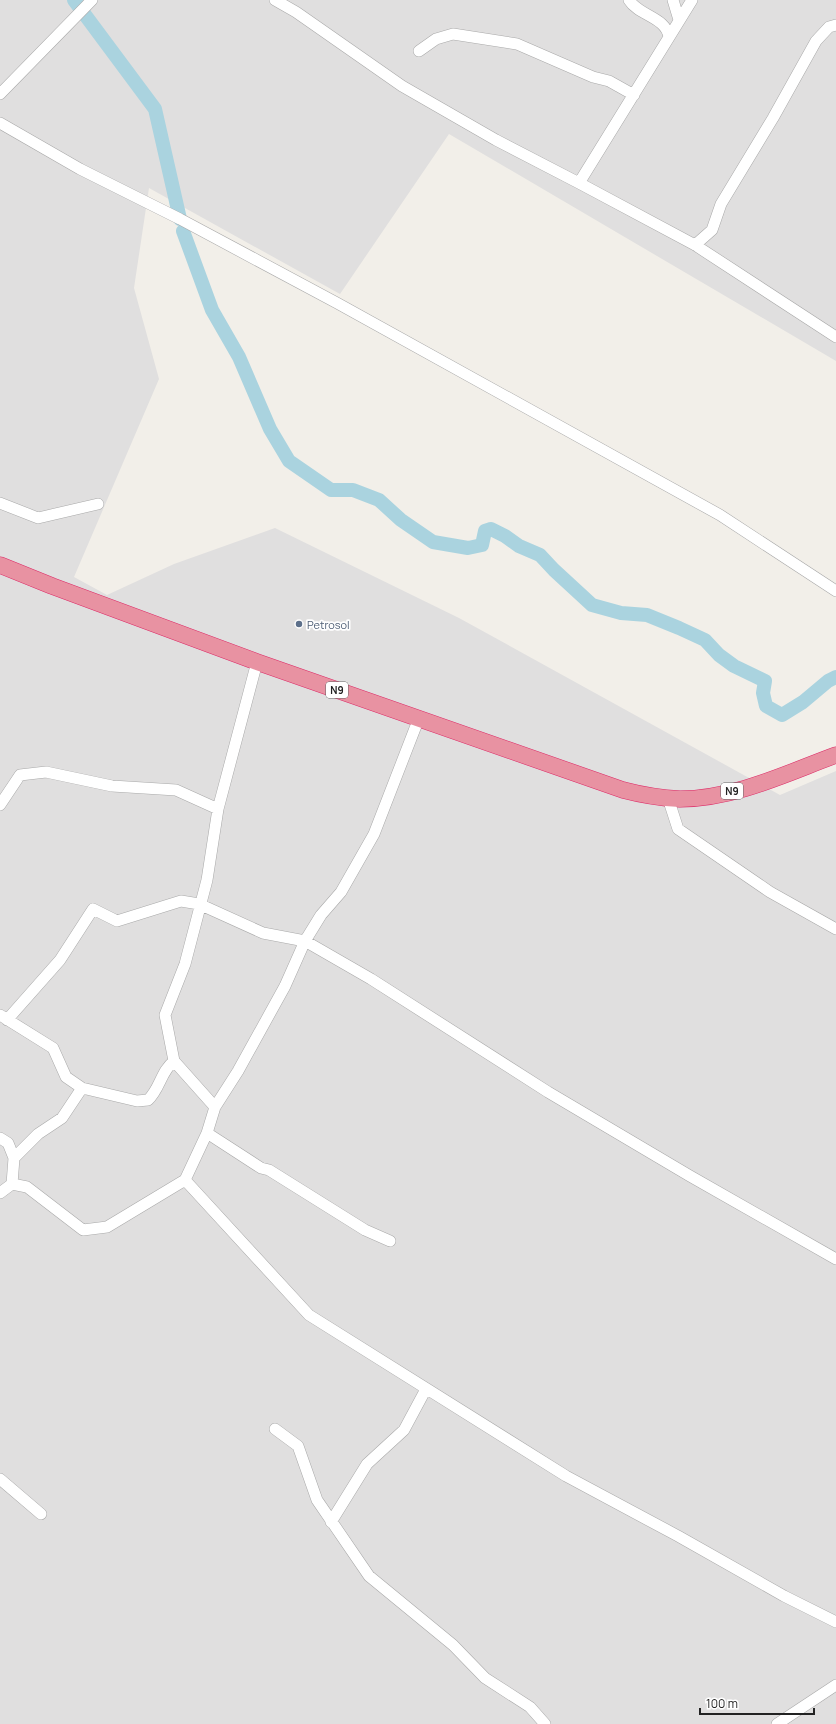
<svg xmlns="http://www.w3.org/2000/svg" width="836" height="1724" viewBox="0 0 836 1724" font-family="Manrope,sans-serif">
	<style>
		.residential { fill: #e0dfdf }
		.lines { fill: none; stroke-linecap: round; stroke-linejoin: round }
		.river { stroke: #aad3df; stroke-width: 14 }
		.minor-casing { stroke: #a9a9a9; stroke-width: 12 }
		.highway-casing { stroke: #dc2a67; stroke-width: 17 }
		.minor { stroke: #fff; stroke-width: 11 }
		.highway { stroke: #e892a2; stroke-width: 16 }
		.service-dot { fill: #5c6f8a; stroke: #fff; stroke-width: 1.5 }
		.labels { text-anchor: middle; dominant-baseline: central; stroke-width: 3.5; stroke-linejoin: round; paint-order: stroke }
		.shield { fill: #fff; stroke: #646464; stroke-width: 1 }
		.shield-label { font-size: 10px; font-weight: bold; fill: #222 }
		.service-label { font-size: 11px; fill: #4e5e75; stroke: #fff; text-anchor: start }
	</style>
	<rect width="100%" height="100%" fill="#f2efe9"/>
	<path class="residential" d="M0,0H836V361L449,134L340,294L149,188L134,288L159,379L74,577L107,595L174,564L275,528L459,618L780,795L836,771V1724H0Z"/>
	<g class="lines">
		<path class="river" d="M74,0L155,109L180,219
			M183,231L212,310L239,357L270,429L289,461L331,490H353L379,500L401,520L433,542L468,548L482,545L485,531L491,529L505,536L519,546L540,555L554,570L592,605L621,613L647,615L679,628L705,640L719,655L734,666L765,681L763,693L766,706L782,715L803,702L828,681L836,677"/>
		<defs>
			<path id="minor" d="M275,0L296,12L402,86L496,140L579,183L695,245L836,337
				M629,0C639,16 666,17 669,37
				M673,0L679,20
				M419,51L436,39L453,34L517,44L593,77L609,81L634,95
				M0,94L92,0
				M0,123L80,169L180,219L337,303L720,515L836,591
				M579,183L692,0
				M695,245L712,230L721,204L773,118L816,41L829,27L836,25
				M0,503L38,518L98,504
				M668,798L678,829L770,892L836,929
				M0,805L20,775L46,772L112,786L176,790L218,809
				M0,1015L53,1048L66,1077L82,1088L137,1101L148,1100C160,1089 161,1071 174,1061
				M7,1020L60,960L93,909L117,921L181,901L199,904L263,933L305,941L371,979L548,1092L690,1176L836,1259
				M215,1107L238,1071L285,986L305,941L321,915L341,892L374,834L419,718
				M207,1133L261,1168L269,1170L365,1230L390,1241
				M0,1138L8,1143L14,1158
				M185,1180L309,1315L566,1476L678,1536L784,1596L836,1622
				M12,1184L14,1158L38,1134L62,1118L82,1088
				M0,1193L12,1184L27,1187L83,1230L107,1227L185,1180L207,1133L215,1107L174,1061L165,1015L185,964L207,880L218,809L257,662
				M275,1429L298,1446L317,1500L369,1576L453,1645L485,1678L530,1707L545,1724
				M0,1479L41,1514
				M331,1522L367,1464L404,1430L426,1389
				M777,1724L836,1685"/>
			<path id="highway" d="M0,565L52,586L257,662L623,790C642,795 660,798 680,799C734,799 787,773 836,755"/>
		</defs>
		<use href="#minor" class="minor-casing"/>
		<use href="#highway" class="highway-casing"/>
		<use href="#minor" class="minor"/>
		<use href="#highway" class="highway"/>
	</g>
	<circle class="service-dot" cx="299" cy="624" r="4"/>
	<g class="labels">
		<g class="shield">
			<rect x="326" y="682" width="22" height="16" rx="3"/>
			<rect x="721" y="783" width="22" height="16" rx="3"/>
		</g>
		<g class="shield-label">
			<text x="337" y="690">N9</text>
			<text x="732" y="791">N9</text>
		</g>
		<g class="service-label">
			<text x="307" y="624">Petrosol</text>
		</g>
	</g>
	<path d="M700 1708v6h114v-6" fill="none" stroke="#222222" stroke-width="2"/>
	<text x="706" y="1708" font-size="12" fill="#222222" stroke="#ffffff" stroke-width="3" paint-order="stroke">100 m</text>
</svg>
